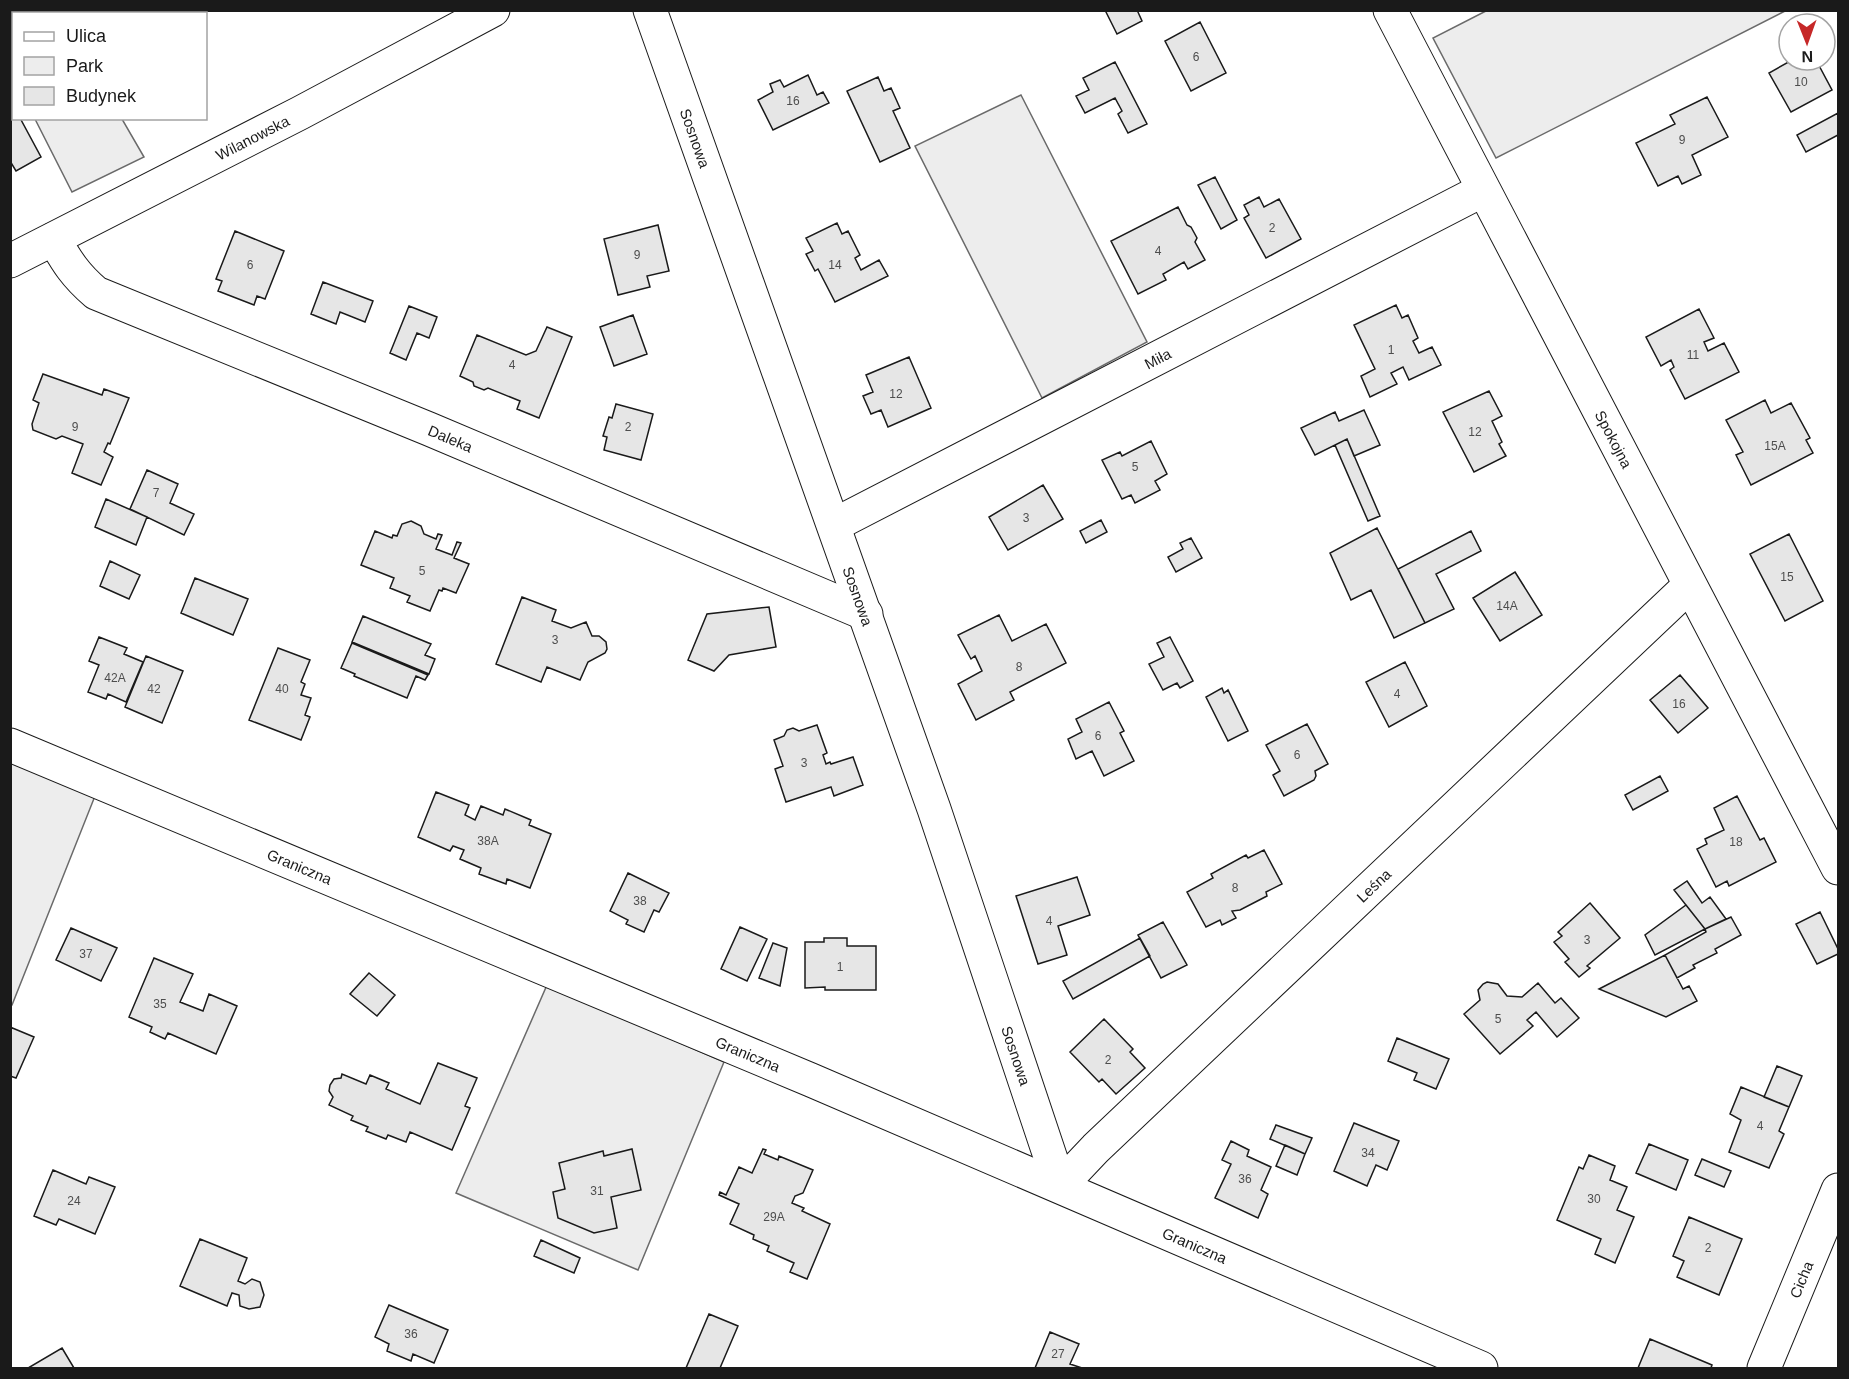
<svg xmlns="http://www.w3.org/2000/svg" width="1849" height="1379" viewBox="0 0 1849 1379" font-family="Arial,sans-serif">
	<style>
		.green { fill: #ededed; stroke: #6a6a6a; stroke-width: 1.5 }
		.building { fill: #e6e6e6; stroke: #1a1a1a; stroke-width: 1.5 }
		.lines { fill: none; stroke-linecap: round; stroke-linejoin: round }
		.minor-casing { stroke: #1a1a1a; stroke-width: 35 }
		.minor { stroke: #fff; stroke-width: 33 }
		.labels { text-anchor: middle; dominant-baseline: central; stroke-width: 4.5; stroke-linejoin: round; paint-order: stroke }
		.number-label { font-size: 12px; fill: #4d4d4d }
		.street-label { font-size: 15px; fill: #1a1a1a; stroke: #fff }
	</style>
	<rect width="100%" height="100%" fill="#fff"/>
	<path class="green" d="M1486,11V10L1785,11L1496,158L1433,38Z
		M1021,95L1147,342L1042,398L915,146Z
		M35,119H122L144,157L72,192Z
		M10,761L95,796L12,1005H10Z
		M547,985L724,1062L638,1270L456,1193Z"/>
	<path class="building" d="M1105,10H1137L1142,21L1117,34Z
		M1200,22L1226,73L1191,91L1165,41Z
		M1792,60H1816L1832,90L1791,112L1769,73Z
		M1115,62L1147,124L1128,133L1118,114L1122,111L1115,98L1085,113L1076,96L1089,90L1083,78Z
		M808,75L817,95L823,92L829,103L773,130L758,100L773,92L770,84L780,80L784,87Z
		M878,77L884,91L891,88L900,108L893,111L910,148L880,162L847,91Z
		M1707,97L1728,137L1692,155L1701,175L1682,184L1678,176L1658,186L1636,143L1675,124L1670,115Z
		M10,100L14,106V118H20L41,157L16,171L10,161Z
		M1838,113V135L1806,152L1797,135Z
		M1215,177L1237,220L1221,229L1198,185Z
		M1259,197L1264,207L1279,199L1301,239L1266,258L1244,218L1249,215L1244,205Z
		M1178,207L1187,225L1191,227L1197,238L1195,242L1205,260L1188,269L1184,262L1163,274L1166,280L1138,294L1111,241Z
		M837,223L842,234L848,231L860,255L855,258L861,270L879,260L888,276L835,302L818,269L815,271L806,254L813,251L806,238Z
		M658,225L669,271L647,276L650,287L618,295L604,239Z
		M235,231L284,251L265,299L257,296L254,305L218,291L222,281L216,279Z
		M323,282L373,301L365,322L340,312L336,324L311,314Z
		M1396,305L1402,318L1408,315L1418,338L1413,341L1419,353L1432,347L1441,365L1409,380L1403,367L1391,373L1397,384L1370,397L1361,376L1375,369L1354,325Z
		M409,306L437,317L429,338L417,333L406,360L390,353Z
		M1699,309L1714,338L1704,342L1708,351L1724,343L1739,372L1685,399L1670,370L1674,367L1671,360L1661,366L1646,337Z
		M633,315L647,354L614,366L600,327Z
		M547,327L572,337L539,418L517,409L520,401L488,388L484,390L474,386L473,382L460,376L477,335L526,355L536,351Z
		M909,357L931,408L888,427L881,410L871,414L863,396L873,392L866,375Z
		M43,374L102,395L104,389L129,398L110,444L108,443L104,452L113,457L101,485L72,473L83,444L62,436L56,439L33,430L32,424L39,403L33,400Z
		M1489,391L1502,416L1492,421L1502,442L1499,444L1506,456L1474,472L1443,412Z
		M1765,400L1771,413L1791,403L1810,438L1806,440L1813,453L1751,485L1736,455L1743,452L1726,420Z
		M616,404L653,414L641,460L604,450L607,437L603,436L609,417L612,418Z
		M1364,410L1380,445L1354,456L1347,439L1315,455L1301,428L1335,412L1339,421Z
		M1347,439L1380,516L1368,521L1335,445Z
		M1151,441L1167,474L1155,481L1160,490L1135,503L1131,495L1122,499L1102,460L1120,452L1122,456Z
		M147,470L178,484L170,503L194,514L184,535L130,509Z
		M1043,485L1063,519L1008,550L989,517Z
		M106,499L147,517L136,545L95,527Z
		M1101,520L1107,532L1086,543L1080,531Z
		M411,521L421,526L424,534L436,539L438,534L442,535L436,549L452,555L457,542L461,543L454,558L469,564L456,593L443,588L442,591L439,590L430,611L407,602L410,596L390,588L394,578L361,565L375,531L392,538L393,535L397,536L402,524Z
		M1377,528L1425,623L1394,638L1371,590L1351,600L1330,553Z
		M1471,531L1481,551L1436,574L1454,609L1425,623L1398,569Z
		M1789,534L1823,601L1785,621L1750,554Z
		M1191,538L1202,558L1176,572L1168,557L1183,549L1180,543Z
		M110,561L140,575L129,599L100,586Z
		M1515,572L1542,615L1500,641L1473,598Z
		M195,578L248,599L233,635L181,613Z
		M522,597L556,610L552,621L571,628L586,622L592,636H599L606,642L607,649L605,653L588,662L580,680L547,667L541,682L496,664Z
		M769,607L776,647L729,655L714,671L688,660L707,614Z
		M999,615L1012,641L1046,624L1066,663L1010,692L1014,700L976,720L958,684L982,671L975,656L971,659L958,635Z
		M363,616L431,644L425,655L435,659L429,674L352,642Z
		M99,637L127,648L124,654L143,662L126,702L108,694L106,699L88,692L99,665L89,661Z
		M1170,637L1193,681L1180,688L1177,683L1163,690L1149,664L1164,657L1157,643Z
		M352,643L428,675L425,680L416,676L407,698L354,676L355,674L341,668Z
		M278,648L310,660L301,682L305,684L301,695L311,698L305,715L310,717L301,740L249,720Z
		M146,656L183,671L162,723L125,707Z
		M1405,662L1427,706L1389,727L1366,682Z
		M1680,675L1708,708L1678,733L1650,700Z
		M1222,688L1224,693L1228,690L1248,731L1228,741L1206,697Z
		M1109,702L1124,731L1120,733L1134,761L1104,776L1092,751L1076,759L1068,739L1082,732L1076,719Z
		M1307,724L1328,764L1315,771L1316,776L1314,780L1284,796L1273,775L1280,771L1266,745Z
		M817,725L827,753L823,755L826,764L830,762L831,764L853,757L863,785L834,796L831,787L786,802L775,769L783,766L774,740L784,736L787,730L793,728L799,731Z
		M1660,776L1668,791L1633,810L1625,795Z
		M436,792L469,805L465,815L475,820L481,806L503,815L505,809L531,820L529,825L551,834L530,888L507,879L506,884L479,874L481,868L460,859L464,850L453,846L450,851L418,837Z
		M1737,796L1760,840L1764,838L1776,862L1729,886L1727,881L1716,887L1697,849L1707,844L1705,839L1724,830L1714,808Z
		M1264,850L1282,884L1266,892L1267,896L1240,910L1232,911L1236,918L1222,925L1220,920L1206,927L1187,892L1213,878L1211,874L1246,855L1248,858Z
		M628,873L669,893L659,912L654,910L644,932L626,924L628,920L610,911Z
		M1077,877L1090,915L1058,926L1067,955L1038,964L1016,896Z
		M1687,881L1702,903L1710,897L1726,919L1705,929L1674,890Z
		M1590,903L1620,938L1587,966L1590,968L1579,977L1565,962L1569,959L1554,942L1562,936L1558,932Z
		M1686,905L1705,929L1655,955L1645,935Z
		M1820,912L1838,949V954L1817,964L1796,924Z
		M1731,917L1741,935L1715,949L1717,953L1693,965L1695,968L1677,978L1665,955L1706,932L1705,929Z
		M1163,922L1187,965L1161,978L1138,935Z
		M740,927L767,939L747,981L721,969Z
		M71,928L117,948L101,981L56,960Z
		M824,938H847V946H876V990H825V987L805,988V942H824Z
		M1140,938L1150,956L1073,999L1063,981Z
		M773,943L787,948L780,986L759,978Z
		M1665,955L1683,989L1689,986L1697,1001L1666,1017L1599,989Z
		M154,958L193,974L180,1002L203,1011L209,994L237,1006L216,1054L168,1033L165,1039L150,1032L152,1027L129,1017Z
		M369,973L395,995L377,1016L350,994Z
		M1487,982L1498,984L1507,996L1522,997L1538,983L1555,1003L1561,998L1579,1018L1557,1037L1536,1012L1527,1020L1533,1026L1500,1054L1464,1014L1480,1000L1478,990L1483,984Z
		M1104,1019L1133,1049L1130,1052L1145,1068L1116,1094L1102,1079L1099,1082L1070,1052Z
		M10,1027L34,1037L16,1078L10,1076Z
		M1397,1038L1449,1059L1436,1089L1414,1080L1417,1073L1388,1061Z
		M438,1063L477,1078L465,1106L470,1108L452,1150L410,1132L406,1142L388,1135L386,1139L366,1131L368,1127L351,1120L353,1116L329,1105L333,1097L329,1091L330,1085L334,1079L341,1078L342,1074L366,1084L370,1075L389,1083L386,1089L420,1104Z
		M1777,1066L1802,1076L1789,1107L1764,1097Z
		M1741,1087L1789,1107L1779,1131L1784,1134L1769,1168L1729,1152L1741,1120L1730,1114Z
		M1354,1123L1399,1141L1387,1170L1376,1165L1367,1186L1334,1171Z
		M1276,1125L1312,1138L1305,1154L1270,1139Z
		M1231,1141L1249,1150L1247,1156L1271,1167L1261,1190L1268,1194L1258,1218L1215,1198L1231,1164L1222,1160Z
		M1649,1144L1688,1160L1676,1190L1636,1173Z
		M1285,1145L1305,1154L1297,1175L1276,1166Z
		M632,1149L641,1190L611,1197L617,1228L594,1233L558,1218L553,1192L565,1189L559,1163L603,1151L604,1156Z
		M763,1149L766,1150L764,1154L778,1160L779,1156L813,1170L803,1193L795,1196L792,1203L804,1208L802,1211L830,1224L807,1279L790,1272L794,1263L767,1251L769,1246L753,1239L754,1235L730,1224L739,1204L719,1195L720,1192L726,1195L739,1167L752,1173Z
		M1589,1155L1615,1166L1610,1180L1627,1187L1617,1210L1634,1217L1615,1263L1595,1254L1601,1239L1557,1220L1579,1167L1583,1169Z
		M1702,1159L1731,1171L1724,1187L1695,1175Z
		M53,1170L86,1184L89,1177L115,1187L95,1234L59,1219L56,1225L34,1216Z
		M1689,1217L1742,1239L1719,1295L1677,1277L1684,1261L1673,1256Z
		M200,1239L247,1258L238,1281L245,1284L252,1279L260,1282L264,1295L260,1307L249,1309L240,1306L239,1295L232,1293L227,1306L180,1286Z
		M541,1240L580,1258L574,1273L534,1256Z
		M389,1305L448,1330L434,1363L413,1354L411,1361L387,1351L389,1344L375,1337Z
		M709,1314L738,1326L720,1368H686Z
		M1050,1332L1079,1344L1070,1364L1082,1368H1035Z
		M1650,1339L1712,1365L1711,1368H1638Z
		M62,1348L74,1368H28Z"/>
	<g class="lines">
		<defs>
			<g id="minor">
				<path id="s1" d="M650,10L934,809L1060,1186L1096,1148L1689,586"/>
				<path id="s2" d="M1390,10L1838,868"/>
				<path id="s3" d="M54,239C67,262 75,275 96,293L429,429L866,614"/>
				<path id="s4" d="M10,261L300,113L493,10"/>
				<path id="s5" d="M834,525L1483,190"/>
				<path id="s6" d="M10,745L811,1080L1481,1368"/>
				<path id="s7" d="M1764,1368L1838,1190"/>
			</g>
		</defs>
		<use href="#minor" class="minor-casing"/>
		<use href="#minor" class="minor"/>
	</g>
	<g class="labels">
		<g class="number-label">
			<text x="1196" y="57">6</text>
			<text x="1801" y="82">10</text>
			<text x="793" y="101">16</text>
			<text x="1682" y="140">9</text>
			<text x="1272" y="228">2</text>
			<text x="1158" y="251">4</text>
			<text x="637" y="255">9</text>
			<text x="250" y="265">6</text>
			<text x="835" y="265">14</text>
			<text x="1391" y="350">1</text>
			<text x="1693" y="355">11</text>
			<text x="512" y="365">4</text>
			<text x="896" y="394">12</text>
			<text x="75" y="427">9</text>
			<text x="628" y="427">2</text>
			<text x="1475" y="432">12</text>
			<text x="1775" y="446">15A</text>
			<text x="1135" y="467">5</text>
			<text x="156" y="493">7</text>
			<text x="1026" y="518">3</text>
			<text x="422" y="571">5</text>
			<text x="1787" y="577">15</text>
			<text x="1507" y="606">14A</text>
			<text x="555" y="640">3</text>
			<text x="1019" y="667">8</text>
			<text x="115" y="678">42A</text>
			<text x="154" y="689">42</text>
			<text x="282" y="689">40</text>
			<text x="1397" y="694">4</text>
			<text x="1679" y="704">16</text>
			<text x="1098" y="736">6</text>
			<text x="1297" y="755">6</text>
			<text x="804" y="763">3</text>
			<text x="488" y="841">38A</text>
			<text x="1736" y="842">18</text>
			<text x="1235" y="888">8</text>
			<text x="640" y="901">38</text>
			<text x="1049" y="921">4</text>
			<text x="1587" y="940">3</text>
			<text x="86" y="954">37</text>
			<text x="840" y="967">1</text>
			<text x="160" y="1004">35</text>
			<text x="1498" y="1019">5</text>
			<text x="1108" y="1060">2</text>
			<text x="1760" y="1126">4</text>
			<text x="1368" y="1153">34</text>
			<text x="1245" y="1179">36</text>
			<text x="597" y="1191">31</text>
			<text x="1594" y="1199">30</text>
			<text x="74" y="1201">24</text>
			<text x="774" y="1217">29A</text>
			<text x="1708" y="1248">2</text>
			<text x="411" y="1334">36</text>
			<text x="1058" y="1354">27</text>
		</g>
		<g class="street-label">
			<text stroke="none"><textPath href="#s4" startOffset="272">Wilanowska</textPath></text>
			<text stroke="none"><textPath href="#s1" startOffset="136">Sosnowa</textPath></text>
			<text stroke="none"><textPath href="#s5" startOffset="364">Miła</textPath></text>
			<text stroke="none"><textPath href="#s3" startOffset="452">Daleka</textPath></text>
			<text stroke="none"><textPath href="#s2" startOffset="484">Spokojna</textPath></text>
			<text stroke="none"><textPath href="#s1" startOffset="622">Sosnowa</textPath></text>
			<text stroke="none"><textPath href="#s6" startOffset="314">Graniczna</textPath></text>
			<text stroke="none"><textPath href="#s1" startOffset="1680">Leśna</textPath></text>
			<text stroke="none"><textPath href="#s6" startOffset="800">Graniczna</textPath></text>
			<text stroke="none"><textPath href="#s1" startOffset="1108">Sosnowa</textPath></text>
			<text stroke="none"><textPath href="#s6" startOffset="1286">Graniczna</textPath></text>
			<text stroke="none"><textPath href="#s7" startOffset="96">Cicha</textPath></text>
		</g>
	</g>
	<rect width="1849" height="1379" fill="none" stroke="#1a1a1a" stroke-width="24"/>
	<rect x="12" y="12" width="195" height="108" fill="#ffffff" stroke="#a3a3a3" stroke-width="1.5"/>
	<rect x="24" y="32" width="30" height="9" fill="#ffffff" stroke="#a3a3a3" stroke-width="1.5"/>
	<text x="66" y="42" font-size="18" fill="#1a1a1a">Ulica</text>
	<rect x="24" y="57" width="30" height="18" fill="#ededed" stroke="#a3a3a3" stroke-width="1.5"/>
	<text x="66" y="72" font-size="18" fill="#1a1a1a">Park</text>
	<rect x="24" y="87" width="30" height="18" fill="#e6e6e6" stroke="#a3a3a3" stroke-width="1.5"/>
	<text x="66" y="102" font-size="18" fill="#1a1a1a">Budynek</text>
	<g transform="translate(1807 42) rotate(179)"><circle r="28" fill="#ffffff" stroke="#a3a3a3" stroke-width="1.5"/>
	<path d="M0-4.5L10 22L0 15L-10 22Z" fill="#c62828"/>
	<text y="-9" font-size="16" font-weight="bold" text-anchor="middle" fill="#1a1a1a">N</text>
	</g>
</svg>
